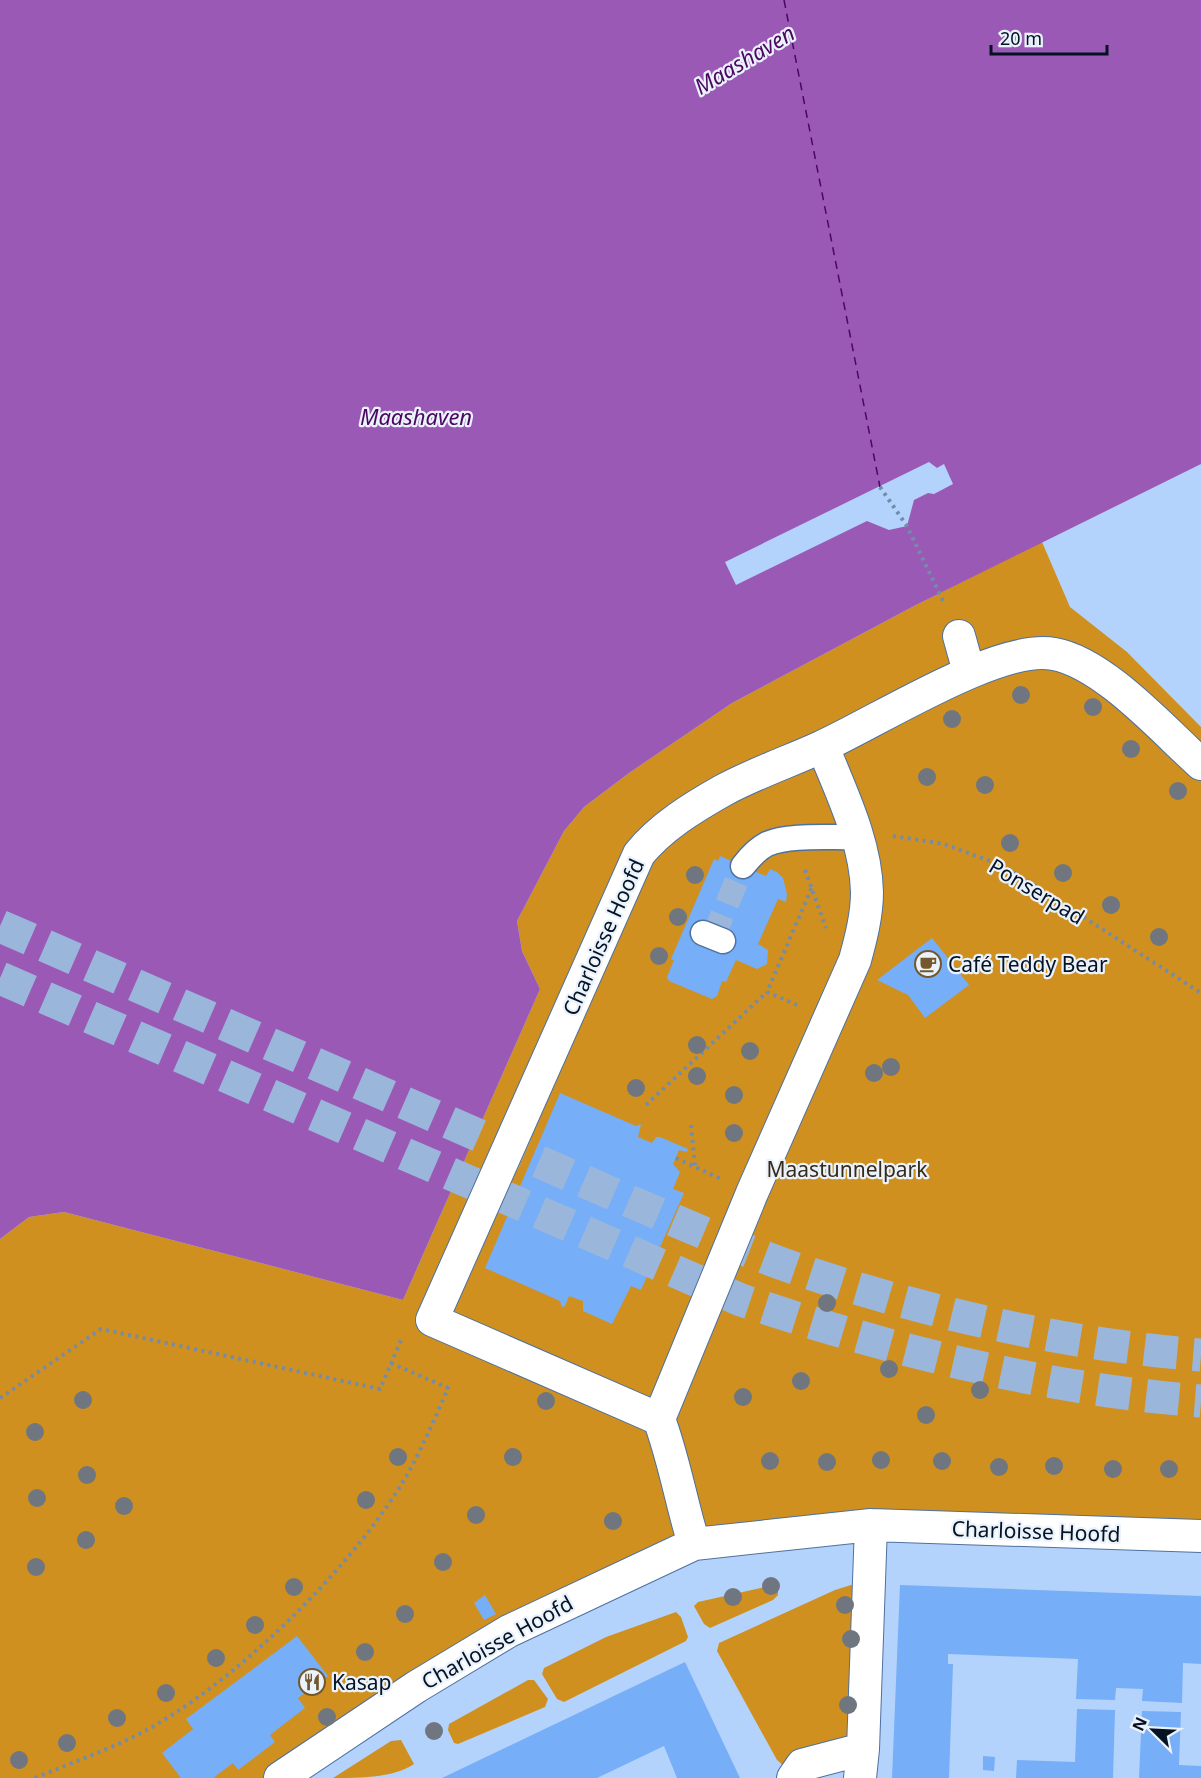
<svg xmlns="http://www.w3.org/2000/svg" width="1201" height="1778" viewBox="0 0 1201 1778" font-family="'Noto Sans',sans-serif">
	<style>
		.green { fill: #cf901f }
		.water { fill: #9b59b6 }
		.pier { fill: #b4d3fc }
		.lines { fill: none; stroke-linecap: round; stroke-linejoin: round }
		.ferry { stroke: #4c0762; stroke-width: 1.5; stroke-dasharray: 8 6; stroke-linecap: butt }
		.building { fill: #76aef7 }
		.pedestrian-tunnel { stroke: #9ab6db; stroke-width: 24; stroke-dasharray: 24 12; stroke-linecap: butt }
		.trunk-tunnel { stroke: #9ab6db; stroke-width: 33; stroke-dasharray: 33 16; stroke-linecap: butt }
		.pedestrian-casing { stroke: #4e719f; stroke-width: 27 }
		.minor-casing { stroke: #4e719f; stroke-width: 34 }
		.path { stroke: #748cac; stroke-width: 4; stroke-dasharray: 3 4.5; stroke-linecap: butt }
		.pedestrian { stroke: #fff; stroke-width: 24 }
		.minor { stroke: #fff; stroke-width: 32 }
		.tree { fill: #70767f }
		.labels { text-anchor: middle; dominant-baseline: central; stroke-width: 4.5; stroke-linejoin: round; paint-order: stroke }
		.street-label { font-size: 21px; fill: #051223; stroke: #eaf2fc }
		.poi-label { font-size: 21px; fill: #051223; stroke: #eaf2fc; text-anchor: start }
		.park-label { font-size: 21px; fill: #382a18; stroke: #eaf2fc }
		.water-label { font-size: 22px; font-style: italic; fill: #4c0762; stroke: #eaf2fc }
	</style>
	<rect width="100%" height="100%" fill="#b4d3fc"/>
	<path class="green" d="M1042,542L1070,607L1127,652L1201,727V1536L694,1544L280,1778H0V1239L29,1217L64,1212L403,1300L540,989L522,951L517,921L564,831L584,807L629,773L732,703L914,606Z
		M778,1584V1595L773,1600L710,1628L704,1624L694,1606L698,1602Z
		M851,1585L859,1587L852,1728L847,1737L784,1766L777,1760L717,1651L719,1643L835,1590Z
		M676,1612L681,1617L688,1637L686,1641L564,1702L557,1699L542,1674L544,1668L606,1637Z
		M528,1680H534L548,1699L545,1707L458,1744L454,1743L448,1730L449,1724Z
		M401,1740L414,1764C394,1778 359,1778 333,1778L391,1741Z"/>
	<path class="water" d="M0,0H1201V464L914,606L732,703L629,773L584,807L564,831L517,921L522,951L540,989L403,1300L64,1212L29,1217L0,1239Z"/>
	<path class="pier" d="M929,462L937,468L944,464L953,484L934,494L928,493L914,500L907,526L889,530L867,521L736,585L725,562Z"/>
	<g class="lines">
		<path class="ferry" d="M784,0L880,487"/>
	</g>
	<path class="building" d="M720,856L766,876L770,869L777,872L783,878L787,894L786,902L778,899L758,944L768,950L767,964L757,969L736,960L726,982L722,981L717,996L712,999L669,981L667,977L674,960L671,959L714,859L718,861Z
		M932,938L969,985L925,1018L908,995L877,980Z
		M560,1093L636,1126L641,1124L638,1137L652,1143L656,1137H660L688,1149L687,1152L679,1150L673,1164L680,1172L673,1189L684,1193L641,1290L631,1286L612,1324L583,1311V1301L569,1296L565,1306L562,1307L560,1301L485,1268Z
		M900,1585L1201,1596V1664L1183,1663L1182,1703L1142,1701L1143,1689L1116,1688L1115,1700L1076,1699L1078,1659L948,1654V1664H953L949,1778H892Z
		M485,1595L496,1614L484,1620L474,1603Z
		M297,1636L328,1676L298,1698L305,1708L270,1735L275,1742L238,1770L233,1763L213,1778H181L162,1753L193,1729L186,1719Z
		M685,1662L740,1778H677L664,1746L597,1778H442Z
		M1077,1709L1115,1710L1113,1778H1016L1017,1760L1075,1762Z
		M1142,1711L1181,1712L1179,1765L1201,1766V1778H1139Z
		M983,1756L995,1757L994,1771L983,1770Z"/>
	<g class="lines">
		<path class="pedestrian-tunnel" d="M713,937L743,866"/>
		<path class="trunk-tunnel" d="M0,926L629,1201C693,1228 757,1257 824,1278C946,1317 1073,1345 1201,1355
			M0,978L741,1300C891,1350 1043,1389 1201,1401"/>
		<defs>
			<path id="pedestrian" d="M743,866C750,857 757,849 767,844C789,834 832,838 857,837
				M703,933L723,941"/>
			<path id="minor" d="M959,636L969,672
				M823,747C841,792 866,842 867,892C867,915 861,938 855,960L752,1193L659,1419C674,1459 681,1502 694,1544L871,1525L1201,1536
				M659,1419L432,1320L639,854C661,827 692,808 722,791C753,774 788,762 821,747C875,723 999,643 1054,654C1104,663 1163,730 1201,764
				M863,1749L871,1525
				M280,1778L416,1687L509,1631L694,1544
				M793,1778L802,1765L863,1749L860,1778"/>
		</defs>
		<use href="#pedestrian" class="pedestrian-casing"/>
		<use href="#minor" class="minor-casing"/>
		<path class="path" d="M880,487L907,526L945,605
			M893,836L944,844L1006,867L1201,993
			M805,870L826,928
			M797,1005L767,992L812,887
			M646,1105L767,992
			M691,1125L695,1166
			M676,1158L721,1179
			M0,1398L101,1329L380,1389L402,1338
			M35,1778C71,1763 108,1750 143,1732C233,1684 343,1576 398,1490C418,1458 433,1423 448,1388L391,1363"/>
		<use href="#pedestrian" class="pedestrian"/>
		<use href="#minor" class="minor"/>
	</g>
	<g class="tree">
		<circle cx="1021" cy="695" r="9"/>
		<circle cx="1093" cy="707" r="9"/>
		<circle cx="952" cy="719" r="9"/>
		<circle cx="1131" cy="749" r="9"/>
		<circle cx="927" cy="777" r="9"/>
		<circle cx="985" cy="785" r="9"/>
		<circle cx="1178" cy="791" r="9"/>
		<circle cx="1010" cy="843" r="9"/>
		<circle cx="1063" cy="873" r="9"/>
		<circle cx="695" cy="875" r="9"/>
		<circle cx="1111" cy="905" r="9"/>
		<circle cx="678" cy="917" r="9"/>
		<circle cx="1159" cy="937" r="9"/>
		<circle cx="659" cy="956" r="9"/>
		<circle cx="697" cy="1045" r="9"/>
		<circle cx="750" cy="1051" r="9"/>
		<circle cx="891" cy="1067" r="9"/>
		<circle cx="874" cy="1073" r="9"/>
		<circle cx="697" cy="1076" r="9"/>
		<circle cx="636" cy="1088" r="9"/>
		<circle cx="734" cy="1095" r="9"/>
		<circle cx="734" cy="1133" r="9"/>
		<circle cx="827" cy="1303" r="9"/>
		<circle cx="889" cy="1369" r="9"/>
		<circle cx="801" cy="1381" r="9"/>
		<circle cx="980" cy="1390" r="9"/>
		<circle cx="743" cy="1397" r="9"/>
		<circle cx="83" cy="1400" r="9"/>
		<circle cx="546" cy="1401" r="9"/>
		<circle cx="926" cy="1415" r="9"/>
		<circle cx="35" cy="1432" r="9"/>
		<circle cx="398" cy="1457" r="9"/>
		<circle cx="513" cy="1457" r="9"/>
		<circle cx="881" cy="1460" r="9"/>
		<circle cx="770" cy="1461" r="9"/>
		<circle cx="942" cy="1461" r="9"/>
		<circle cx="827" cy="1462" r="9"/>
		<circle cx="1054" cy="1466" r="9"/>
		<circle cx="999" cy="1467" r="9"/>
		<circle cx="1113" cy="1469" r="9"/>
		<circle cx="1169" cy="1469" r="9"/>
		<circle cx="87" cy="1475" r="9"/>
		<circle cx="37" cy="1498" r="9"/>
		<circle cx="366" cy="1500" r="9"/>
		<circle cx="124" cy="1506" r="9"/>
		<circle cx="476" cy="1515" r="9"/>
		<circle cx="613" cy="1521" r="9"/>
		<circle cx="86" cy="1540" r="9"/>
		<circle cx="443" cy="1562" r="9"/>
		<circle cx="36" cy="1567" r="9"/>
		<circle cx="771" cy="1586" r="9"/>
		<circle cx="294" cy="1587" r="9"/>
		<circle cx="733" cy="1597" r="9"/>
		<circle cx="845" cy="1605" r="9"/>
		<circle cx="405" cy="1614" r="9"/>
		<circle cx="255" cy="1625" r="9"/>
		<circle cx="851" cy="1639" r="9"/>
		<circle cx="365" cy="1652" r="9"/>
		<circle cx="216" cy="1658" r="9"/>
		<circle cx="166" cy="1693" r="9"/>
		<circle cx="848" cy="1705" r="9"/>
		<circle cx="327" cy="1717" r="9"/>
		<circle cx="117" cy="1718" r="9"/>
		<circle cx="434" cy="1731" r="9"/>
		<circle cx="67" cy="1743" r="9"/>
		<circle cx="19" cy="1760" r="9"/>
	</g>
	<defs>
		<symbol id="cafe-ring" viewBox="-11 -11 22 22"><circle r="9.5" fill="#eaf2fc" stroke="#75572b" stroke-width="1.5"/><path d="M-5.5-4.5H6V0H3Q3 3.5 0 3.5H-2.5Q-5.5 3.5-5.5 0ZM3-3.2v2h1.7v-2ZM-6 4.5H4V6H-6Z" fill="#75572b"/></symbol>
		<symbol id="restaurant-ring" viewBox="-11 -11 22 22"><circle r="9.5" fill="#eaf2fc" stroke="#75572b" stroke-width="1.5"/><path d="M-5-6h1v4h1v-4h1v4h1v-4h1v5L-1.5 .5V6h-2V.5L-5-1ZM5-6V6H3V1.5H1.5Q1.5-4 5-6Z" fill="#75572b"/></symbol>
	</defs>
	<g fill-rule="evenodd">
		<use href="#cafe-ring" x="913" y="949" width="30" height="30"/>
		<use href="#restaurant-ring" x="297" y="1667" width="30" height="30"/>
	</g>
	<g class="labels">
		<g class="street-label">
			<text transform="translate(1037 891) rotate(31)">Ponserpad</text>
			<text transform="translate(603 937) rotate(-66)">Charloisse Hoofd</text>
			<text transform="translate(1036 1531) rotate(2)">Charloisse Hoofd</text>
			<text transform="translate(497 1642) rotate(-29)">Charloisse Hoofd</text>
		</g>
		<g class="poi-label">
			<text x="948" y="964">Café Teddy Bear</text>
			<text x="332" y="1682">Kasap</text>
		</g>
		<g class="park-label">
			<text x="847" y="1169">Maastunnelpark</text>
		</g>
		<g class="water-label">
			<text transform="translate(744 59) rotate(-31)">Maashaven</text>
			<text x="416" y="416">Maashaven</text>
		</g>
	</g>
	<g transform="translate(1153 1730) rotate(294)" stroke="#eaf2fc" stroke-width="4.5" paint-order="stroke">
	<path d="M0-4.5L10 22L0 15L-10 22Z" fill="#051223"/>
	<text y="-9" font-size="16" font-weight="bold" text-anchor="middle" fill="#051223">N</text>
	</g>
	<path d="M991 45v9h116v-9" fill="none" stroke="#051223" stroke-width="3"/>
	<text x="1000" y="45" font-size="18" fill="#051223" stroke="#eaf2fc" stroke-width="4.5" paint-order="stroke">20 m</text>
</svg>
